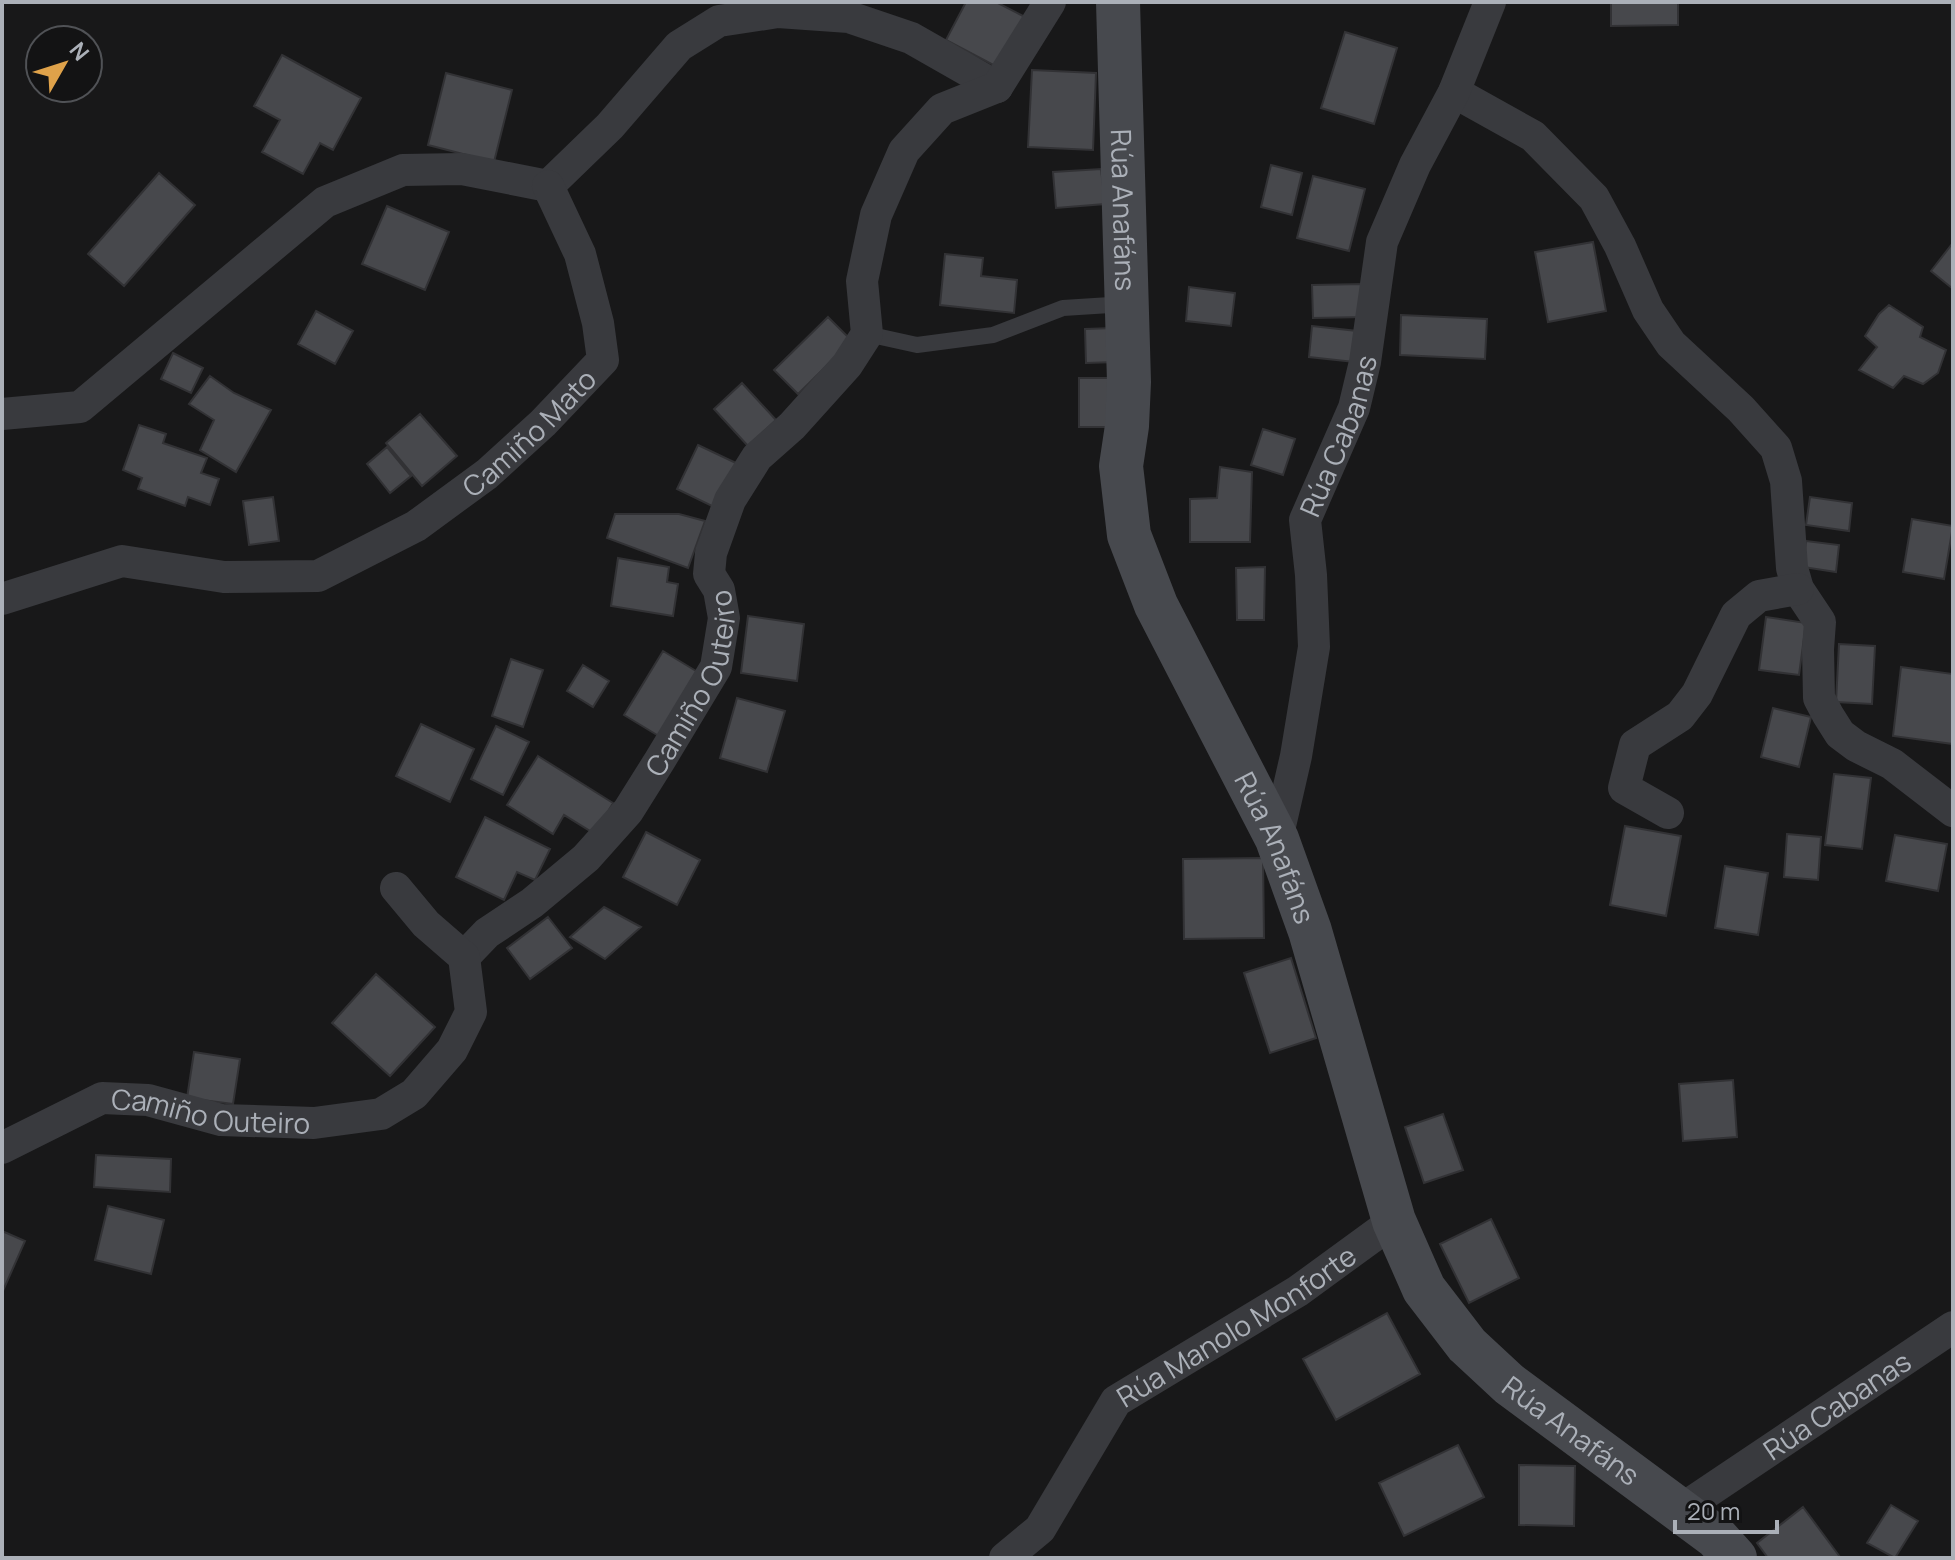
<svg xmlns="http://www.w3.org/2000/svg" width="1955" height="1560" viewBox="0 0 1955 1560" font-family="Manrope,sans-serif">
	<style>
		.building { fill: #47484c; stroke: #323235; stroke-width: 2 }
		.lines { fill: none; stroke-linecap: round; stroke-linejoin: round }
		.lane { stroke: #393a3e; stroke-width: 16 }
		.street { stroke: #393a3e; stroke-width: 32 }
		.secondary { stroke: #47494e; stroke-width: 44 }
		.labels { text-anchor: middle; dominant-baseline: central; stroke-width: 8; stroke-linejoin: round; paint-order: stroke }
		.street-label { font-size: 28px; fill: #abb0b8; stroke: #131314 }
	</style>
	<rect width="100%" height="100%" fill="#181819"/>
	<path class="building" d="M966,2H996L1025,17L999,68L946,40Z
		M1611,2H1678V25L1611,26Z
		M1345,32L1397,48L1374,124L1321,108Z
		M282,55L361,98L333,150L320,143L303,174L262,152L280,120L254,106Z
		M1032,70L1096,73L1093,150L1028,147Z
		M446,73L512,90L494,162L428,145Z
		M1271,165L1302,173L1292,215L1261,207Z
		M1101,169L1105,204L1056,208L1053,172Z
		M159,173L195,205L124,286L88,254Z
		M1313,176L1365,189L1349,251L1297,238Z
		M387,206L449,232L425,290L362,264Z
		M1593,242L1606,311L1548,322L1535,252Z
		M1952,244L1953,245V289L1931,271Z
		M945,254L983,258L981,276L1017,280L1014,313L940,305Z
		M1364,284L1365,317L1313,318L1312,285Z
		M1189,287L1235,293L1231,326L1186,321Z
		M1889,305L1923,327L1920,337L1946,350L1938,373L1923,384L1904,376L1893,388L1859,370L1877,347L1865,336L1879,314Z
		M316,311L353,331L335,364L298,344Z
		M1401,315L1487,319L1485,359L1400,355Z
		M828,317L852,341L798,394L774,370Z
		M1312,326L1357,331L1354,362L1309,357Z
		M1114,328L1116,362L1086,363L1085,329Z
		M173,353L203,368L191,393L161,379Z
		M210,376L234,393L271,410L236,472L200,450L214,420L189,404Z
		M1079,378H1110V427H1079Z
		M742,383L776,420L748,446L714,409Z
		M420,414L457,456L422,486L386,443Z
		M139,425L166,434L163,443L207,458L201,473L219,479L210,505L188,497L185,506L138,489L142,478L123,470Z
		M1263,429L1295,439L1283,475L1251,465Z
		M698,445L736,463L714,507L677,489Z
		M387,447L411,476L390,493L367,464Z
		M1220,467L1252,472L1250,542H1190V499L1217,498Z
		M273,497L279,541L249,545L243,501Z
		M1810,497L1852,503L1849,531L1806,525Z
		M615,514H679L705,521L688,568L607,538Z
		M1912,519L1953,526L1944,579L1903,572Z
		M1806,541L1839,545L1836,572L1803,567Z
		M618,558L669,567L667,582L678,584L673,616L611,606Z
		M1265,567L1264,620H1237L1236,568Z
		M748,616L804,624L797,681L741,673Z
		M1766,617L1806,623L1799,675L1759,670Z
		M1839,644L1875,646L1872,704L1836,702Z
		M663,651L701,674L662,738L624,715Z
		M511,659L543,670L523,727L492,716Z
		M583,665L609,681L593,707L567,691Z
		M1901,667L1953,674V744L1893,736Z
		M737,698L785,711L767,772L720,758Z
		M1773,708L1811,717L1799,767L1761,757Z
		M421,724L474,749L450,802L396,776Z
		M496,726L529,742L503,795L471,779Z
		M538,756L613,803L595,834L564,815L553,834L507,805Z
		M1834,774L1871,778L1862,849L1825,845Z
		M485,817L550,849L535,880L517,872L504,900L456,877Z
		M1625,826L1681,836L1666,916L1610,905Z
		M646,832L700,860L677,905L623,877Z
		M1787,834L1821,837L1818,880L1784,877Z
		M1895,835L1947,844L1938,891L1886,881Z
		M1263,858L1264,938L1184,939L1183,859Z
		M1725,866L1768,873L1758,935L1715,928Z
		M604,907L641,927L605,959L570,937Z
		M548,917L572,948L530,979L507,948Z
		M1291,958L1316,1038L1270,1053L1244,973Z
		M376,974L435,1027L390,1076L332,1023Z
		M194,1052L240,1059L233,1104L187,1098Z
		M1733,1080L1737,1137L1683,1141L1679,1084Z
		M1443,1114L1463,1170L1424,1183L1405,1127Z
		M96,1155L171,1159L170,1192L94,1187Z
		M108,1206L164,1220L151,1274L95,1260Z
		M1491,1219L1519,1278L1469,1303L1440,1244Z
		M2,1231L25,1241L2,1293Z
		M1387,1313L1420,1374L1336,1420L1303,1359Z
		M1458,1445L1484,1497L1404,1536L1379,1483Z
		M1519,1465L1575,1466L1574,1526L1519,1525Z
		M1891,1505L1918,1521L1895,1558L1867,1543Z
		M1803,1507L1840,1557V1558H1768L1757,1543Z"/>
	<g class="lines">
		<path class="lane" d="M867,334L917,345L993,335L1063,308L1126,304"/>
		<g class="street">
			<path d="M1454,92L1533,136L1594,198L1620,246L1648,310L1671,344L1741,409L1776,448L1786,481L1792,568L1798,589L1820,622L1818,649L1819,698L1828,715L1840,734L1856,746L1892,764L1953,811"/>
			<path d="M548,186L610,126L679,46L719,21L778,12L849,17L911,38L997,87"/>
			<path d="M2,414L80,407L325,202L403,170L462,169L548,186"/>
			<path id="s1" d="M2,599L122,561L224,577L318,576L416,526L487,474L543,423L603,360L598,323L580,254L548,186"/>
			<path d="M1668,813L1624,788L1635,745L1680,716L1697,694L1736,615L1759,596L1798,589"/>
			<path id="s2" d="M1277,839L1296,756L1314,647L1311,575L1305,520L1354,408L1365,362L1382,242L1415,165L1454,92L1490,2"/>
			<path id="s3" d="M464,957L487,933L532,903L586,858L628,811L660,760L716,667L724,618L719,590L709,574L711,553L730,500L757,457L792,426L847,365L867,334L862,281L876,215L904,151L942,109L997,87L1050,2"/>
			<path id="s4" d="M2,1148L102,1098L148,1100L221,1120L314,1123L381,1114L414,1094L452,1050L471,1012L464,957L426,924L396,888"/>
			<path id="s5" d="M1679,1511L1953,1327"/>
			<path id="s6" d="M1005,1558L1040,1529L1116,1401L1298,1291L1394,1221"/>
		</g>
		<path class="secondary" id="s7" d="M1118,2L1129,382L1127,426L1121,466L1129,535L1156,605L1277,839L1310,931L1394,1221L1424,1289L1467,1345L1509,1384L1716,1537L1735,1558"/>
	</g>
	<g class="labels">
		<g class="street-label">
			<text stroke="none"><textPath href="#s7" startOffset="208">Rúa Anafáns</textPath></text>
			<text stroke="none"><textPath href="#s1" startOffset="580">Camiño Mato</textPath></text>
			<text stroke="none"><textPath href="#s2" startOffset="414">Rúa Cabanas</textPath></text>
			<text stroke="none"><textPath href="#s3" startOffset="366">Camiño Outeiro</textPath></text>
			<text stroke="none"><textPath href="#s7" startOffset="880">Rúa Anafáns</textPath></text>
			<text stroke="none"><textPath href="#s4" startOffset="222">Camiño Outeiro</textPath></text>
			<text stroke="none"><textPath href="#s6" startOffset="336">Rúa Manolo Monforte</textPath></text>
			<text stroke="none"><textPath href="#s5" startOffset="190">Rúa Cabanas</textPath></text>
			<text stroke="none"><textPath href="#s7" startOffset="1552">Rúa Anafáns</textPath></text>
		</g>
	</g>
	<rect width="1955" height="1560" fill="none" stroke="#abb0b8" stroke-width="8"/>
	<g transform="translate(64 64) rotate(51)"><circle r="38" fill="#131314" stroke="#505256" stroke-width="2"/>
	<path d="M0-6L14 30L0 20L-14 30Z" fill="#dfa24a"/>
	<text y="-12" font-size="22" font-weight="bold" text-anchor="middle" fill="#abb0b8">N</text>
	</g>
	<path d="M1675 1520v12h102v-12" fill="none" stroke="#abb0b8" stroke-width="4"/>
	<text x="1687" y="1520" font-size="24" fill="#abb0b8" stroke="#131314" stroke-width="6" paint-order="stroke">20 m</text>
</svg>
